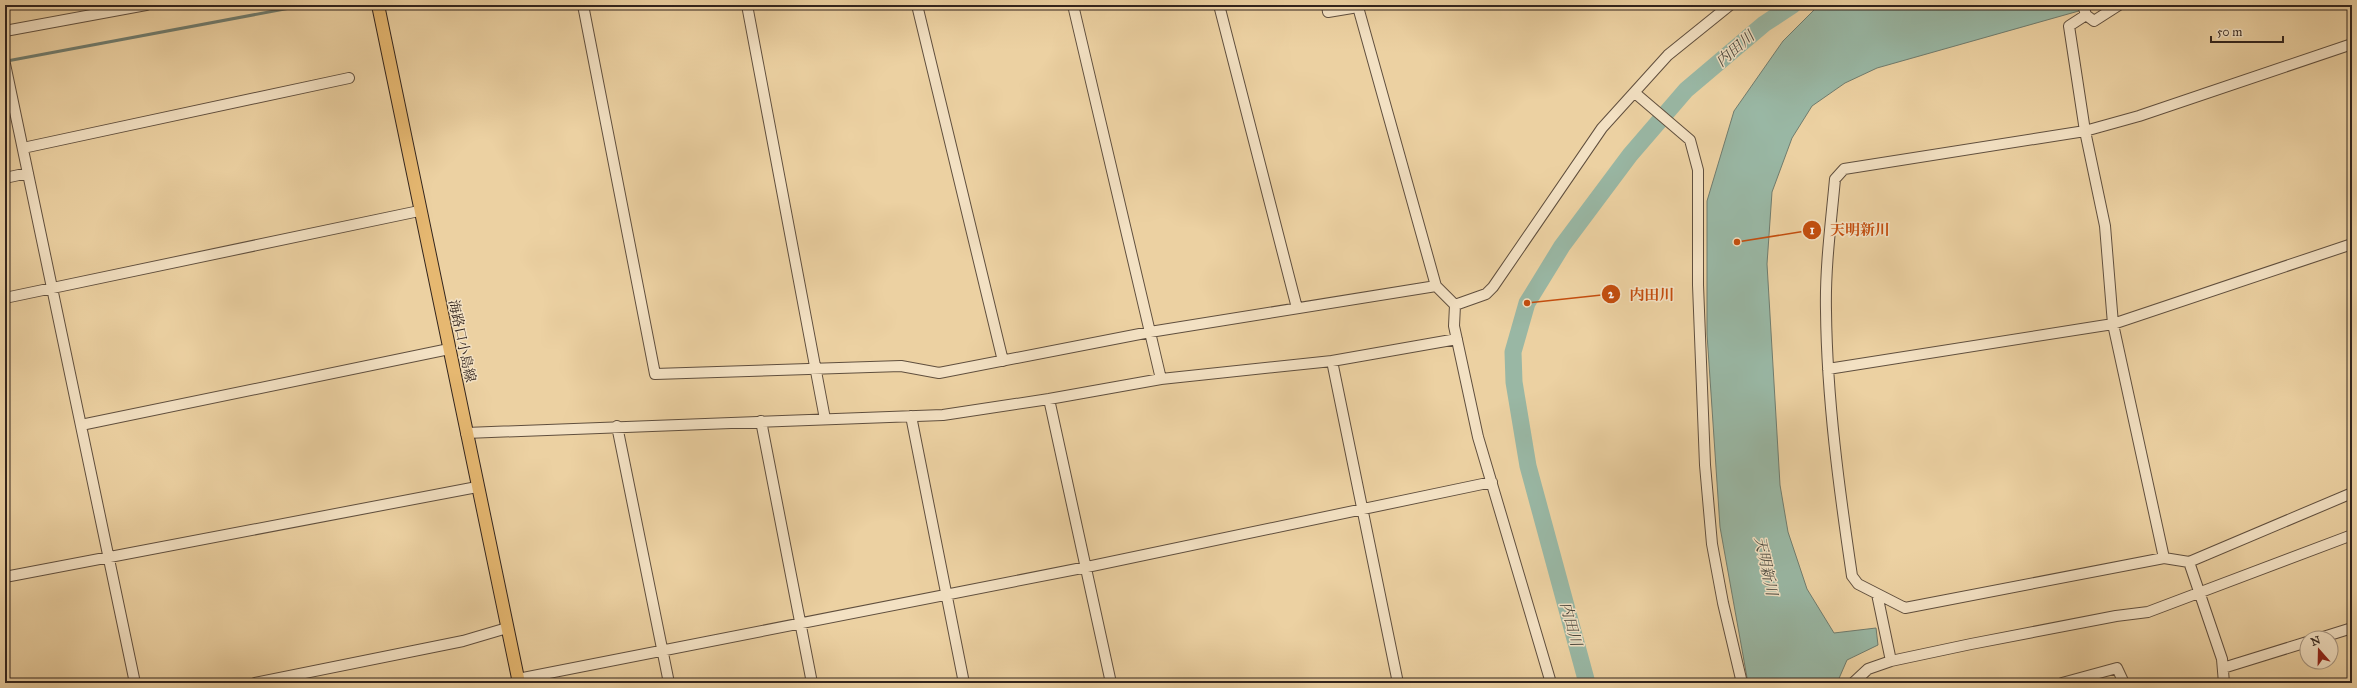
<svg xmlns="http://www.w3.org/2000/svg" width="2357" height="688" viewBox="0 0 2357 688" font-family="'IM FELL Great Primer','Noto Serif JP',serif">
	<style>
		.water { fill: #99b7a4; stroke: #707c6e }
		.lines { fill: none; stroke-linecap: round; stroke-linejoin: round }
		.stream { stroke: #707c6e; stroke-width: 3 }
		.river { stroke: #99b7a4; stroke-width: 17 }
		.minor-casing { stroke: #604f3e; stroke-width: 12 }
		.major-casing { stroke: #32241d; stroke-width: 14 }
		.minor { stroke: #f3e1c3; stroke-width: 10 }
		.major { stroke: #e6b871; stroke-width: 12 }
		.labels { text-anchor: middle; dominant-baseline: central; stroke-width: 3; stroke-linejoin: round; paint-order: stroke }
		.street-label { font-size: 14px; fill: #32241d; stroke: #f3e1c3 }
		.water-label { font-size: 15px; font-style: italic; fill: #4c493f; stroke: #f3e1c3 }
		.leader { fill: none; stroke: #c44e0f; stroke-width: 1.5 }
		.callout-dot { fill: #c44e0f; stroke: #f3e1c3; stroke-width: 1.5 }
		.mark-label { font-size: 12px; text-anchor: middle; font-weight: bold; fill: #fff }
		.callout-label { font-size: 15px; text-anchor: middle; font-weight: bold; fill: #c44e0f; stroke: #f3e1c3; stroke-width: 3; stroke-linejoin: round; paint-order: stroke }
	</style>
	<rect width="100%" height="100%" fill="#ecd1a2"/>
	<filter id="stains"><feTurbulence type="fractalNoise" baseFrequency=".005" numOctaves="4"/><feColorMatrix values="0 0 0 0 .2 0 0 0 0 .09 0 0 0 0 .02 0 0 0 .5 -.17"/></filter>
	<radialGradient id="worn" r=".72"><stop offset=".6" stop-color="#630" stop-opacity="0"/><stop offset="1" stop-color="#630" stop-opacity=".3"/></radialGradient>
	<path class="water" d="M1819,5H2100L1877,68L1845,83L1812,106L1792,138L1772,192L1767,264L1780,485L1788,532L1807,589L1834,633L1876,628L1878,645L1847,660L1837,683H1748L1720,527L1707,334V201L1734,111L1783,41Z"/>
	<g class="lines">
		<path class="stream" d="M7,61L306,5"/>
		<path class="river" d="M1587,683L1528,466L1514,382L1513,352L1527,303L1562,246L1630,155L1686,90L1764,24L1793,5"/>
		<defs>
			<path id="minor" d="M583,5L655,374L901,366L939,373L1150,332L1436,286
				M747,5L825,419
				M917,5L1003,361
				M1073,5L1161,379
				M1219,5L1297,308
				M1327,5L1328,12L1358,7L1436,286L1455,305L1454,326L1478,437L1551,683
				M2083,5L2086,15L2094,21L2119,5
				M2086,15L2069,26L2085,131L2105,226L2113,324L2164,558
				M5,31L146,5
				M2352,44L2139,116L2085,131L1844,169L1835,179C1831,223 1825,267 1826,311C1827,400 1839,488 1852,576L1858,584L1905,608L2164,558L2189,562L2352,493
				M5,64L135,683
				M1635,93L1690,140L1698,170V285L1705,465L1712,544L1723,603L1742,683
				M23,148L349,78
				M5,178L28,173
				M5,298L419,211
				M1455,305L1486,294L1493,287L1602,128L1668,55L1730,5
				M1332,361L1398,683
				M1828,369L2113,324L2352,244
				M1049,399L1111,683
				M911,416L964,683
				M761,421L812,683
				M81,425L449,349
				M617,426L669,683
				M466,433L943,415L1049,399L1161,379L1332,361L1457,339
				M2189,562L2222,659L2224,683
				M5,577L477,487
				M1877,594L1891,661
				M2320,638L2352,628
				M2223,668L2307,642
				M518,679L1087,567L1492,482
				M255,683L463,641L507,628
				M1853,683L1868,669L1891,661L1971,644L2116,616L2148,612L2352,535
				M2062,683L2117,668L2124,683"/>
			<path id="major" d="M378,5L519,683"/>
		</defs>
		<use href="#minor" class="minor-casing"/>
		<use href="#major" class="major-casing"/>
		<use href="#minor" class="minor"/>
		<use href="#major" class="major"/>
	</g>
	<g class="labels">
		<g class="street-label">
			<text transform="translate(462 341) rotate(78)">海路口小島線</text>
		</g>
		<g class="water-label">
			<text transform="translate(1735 49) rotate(-41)">内田川</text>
			<text transform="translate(1766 566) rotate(78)">天明新川</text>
			<text transform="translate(1571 624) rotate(75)">内田川</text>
		</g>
	</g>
	<path class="leader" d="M1737 242L1812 230M1527 303L1611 294"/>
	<g class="callout-dot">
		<circle cx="1737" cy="242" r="4"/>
		<circle cx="1527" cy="303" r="4"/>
		<circle cx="1812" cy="230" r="10"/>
		<circle cx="1611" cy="294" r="10"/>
	</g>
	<g class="mark-label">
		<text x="1812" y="234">1</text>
		<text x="1611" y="298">2</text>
	</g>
	<g class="callout-label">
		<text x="1860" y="235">天明新川</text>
		<text x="1652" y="300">内田川</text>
	</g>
	<rect width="2357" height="688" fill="none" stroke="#ecd1a2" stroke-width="20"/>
	<rect x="6" y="6" width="2345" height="676" fill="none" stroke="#32241d" stroke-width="2"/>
	<rect x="10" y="10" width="2337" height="668" fill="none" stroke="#32241d"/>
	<g transform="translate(2319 650) rotate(340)"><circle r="19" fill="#f3e1c3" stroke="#a69581"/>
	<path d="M0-3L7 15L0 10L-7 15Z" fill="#8f2418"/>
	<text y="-6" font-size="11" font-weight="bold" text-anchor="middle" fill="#32241d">N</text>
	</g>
	<path d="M2211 36v6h72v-6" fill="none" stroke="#32241d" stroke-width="2"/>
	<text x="2217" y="36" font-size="12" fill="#32241d" stroke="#f3e1c3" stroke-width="3" paint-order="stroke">50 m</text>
	<rect width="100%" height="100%" filter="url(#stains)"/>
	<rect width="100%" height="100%" fill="url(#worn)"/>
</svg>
